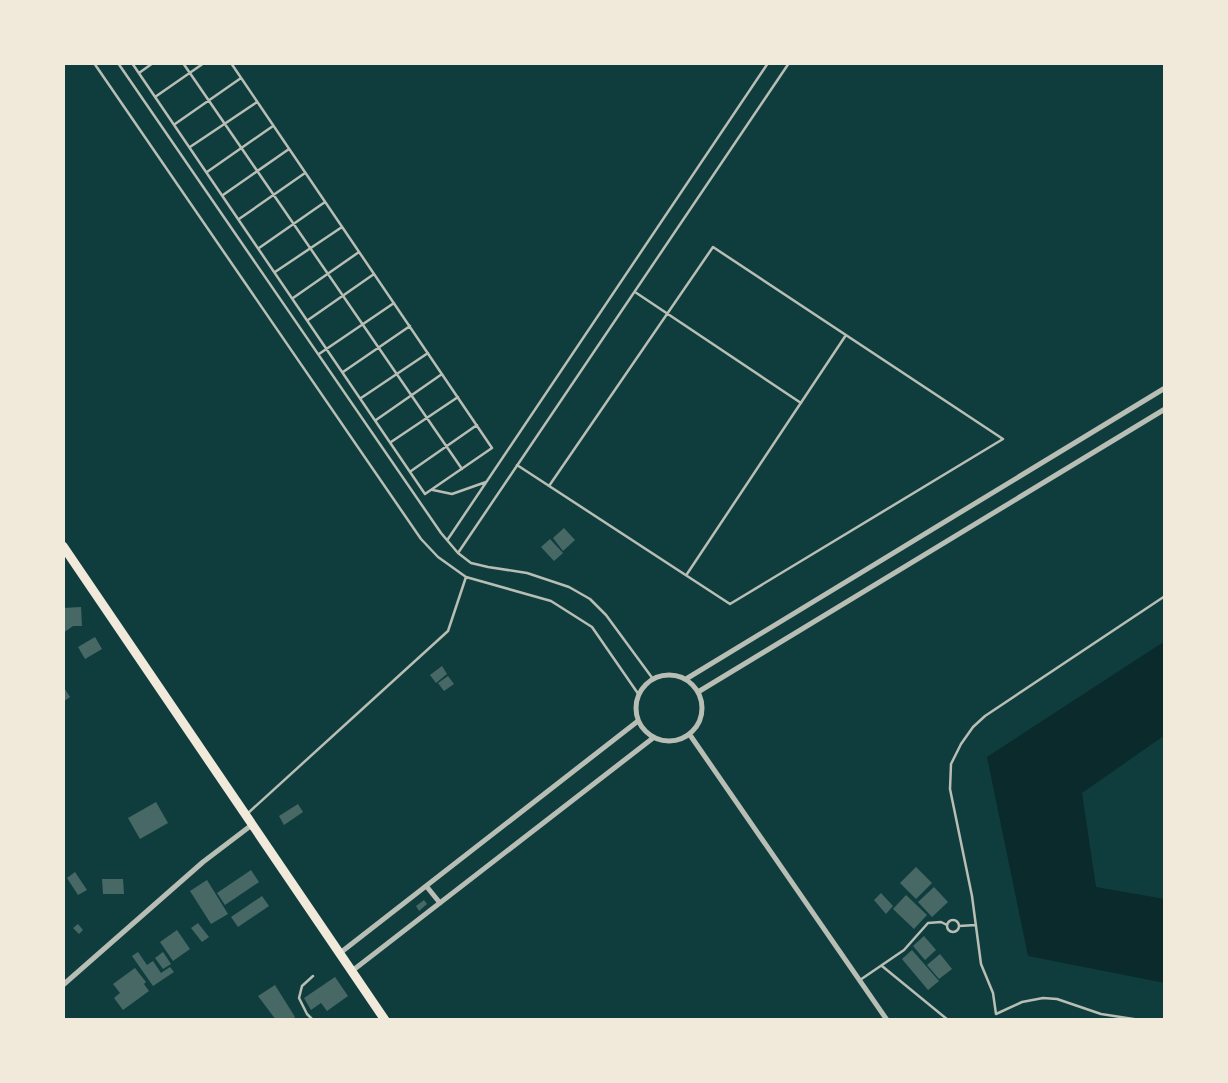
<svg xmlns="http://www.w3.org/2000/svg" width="1228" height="1083" viewBox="0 0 1228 1083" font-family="'DM Sans',sans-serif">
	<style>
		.water { fill: #0a2a2b }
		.building { fill: #486865 }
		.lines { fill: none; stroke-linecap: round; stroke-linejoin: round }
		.service { stroke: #b8beb3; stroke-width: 2.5 }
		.minor { stroke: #b8beb3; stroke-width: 5 }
		.trunk { stroke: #f1e9da; stroke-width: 9 }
	</style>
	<rect width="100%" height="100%" fill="#0f3d3e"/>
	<path class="water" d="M1165,641V735L1082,793L1096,887L1165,899V983L1028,956L987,757Z"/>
	<path class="building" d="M564,528L575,540L563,551L553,538Z
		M550,539L563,553L554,561L541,547Z
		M81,607L82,626H73L63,633V608Z
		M95,637L102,649L85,659L78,647Z
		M442,666L447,674L436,683L430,675Z
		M448,676L454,684L444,691L438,683Z
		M63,686L70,697L63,702Z
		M156,802L168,823L140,839L128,818Z
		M298,804L303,812L284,825L279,816Z
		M916,867L932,883L916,899L900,883Z
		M251,870L259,882L225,905L217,893Z
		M75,872L87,890L78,895L67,878Z
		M102,879H123L124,894H103Z
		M207,880L228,914L211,924L190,891Z
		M934,887L948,902L932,917L918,902Z
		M881,893L893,906L886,914L874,900Z
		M906,895L927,915L914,929L893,909Z
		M262,896L269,906L238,927L231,917Z
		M424,900L427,904L419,911L416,906Z
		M198,923L209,937L202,942L191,928Z
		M78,924L83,930L79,934L73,928Z
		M177,930L190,949L173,961L160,942Z
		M924,936L936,950L925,960L913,946Z
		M912,950L939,981L928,990L902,959Z
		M138,952L147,965L153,961L161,973L170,967L174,972L153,986L132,956Z
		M163,952L171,964L163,969L155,958Z
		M940,954L952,969L939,979L927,965Z
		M135,968L146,982L144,984L149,991L123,1010L114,998L120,993L113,984Z
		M335,977L348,996L327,1011L321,1003L311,1010L304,998Z
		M275,985L295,1017L291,1020H276L258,996Z"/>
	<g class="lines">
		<path class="service" d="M94,63L421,539L438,557L466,577L551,601L592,627L639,695
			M118,63L441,533L458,553L471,563L488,567L527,573L569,587L590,599L606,615L653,679
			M132,63L425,494L492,448L231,63
			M183,63L462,469
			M139,73L153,63
			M155,97L204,63
			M175,124L241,78
			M190,147L257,102
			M207,172L273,126
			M223,195L289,149
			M239,219L305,173
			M259,248L325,202
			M275,272L342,227
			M635,292L801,403
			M293,298L359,252
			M308,320L374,274
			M319,354L394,303
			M343,372L410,326
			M361,398L428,353
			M376,420L442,374
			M391,442L458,397
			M517,465L730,604L1003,439L713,247L549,486
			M411,471L477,425
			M433,490L452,494L486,482
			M448,539L768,63
			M458,553L789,63
			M687,574L846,335
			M247,814L448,631L466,577
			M947 926a6 6 0 1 1 12 0a6 6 0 1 1-12 0Z
			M959,926L976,925
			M882,966L948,1020
			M860,980L904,950L928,923L941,922L947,925
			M313,1020L307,1014L299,998L302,986L313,976
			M1140,1020L1101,1014L1057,999L1043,998L1022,1002L996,1014L993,993L981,964L972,896L950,789L951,764L961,744L973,727L985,716L1165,596"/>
		<path class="minor" d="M636 708a33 33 0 1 1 66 0a33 33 0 1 1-66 0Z
			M686,679L1165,388
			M698,692L1165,409
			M690,735L887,1020
			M427,887L440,903
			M340,953L638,721
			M352,971L653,738
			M63,985L203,862L253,824"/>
		<path class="trunk" d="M63,546L385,1020"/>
	</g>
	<rect width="1228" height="1083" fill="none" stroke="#f1e9da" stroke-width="130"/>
</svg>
